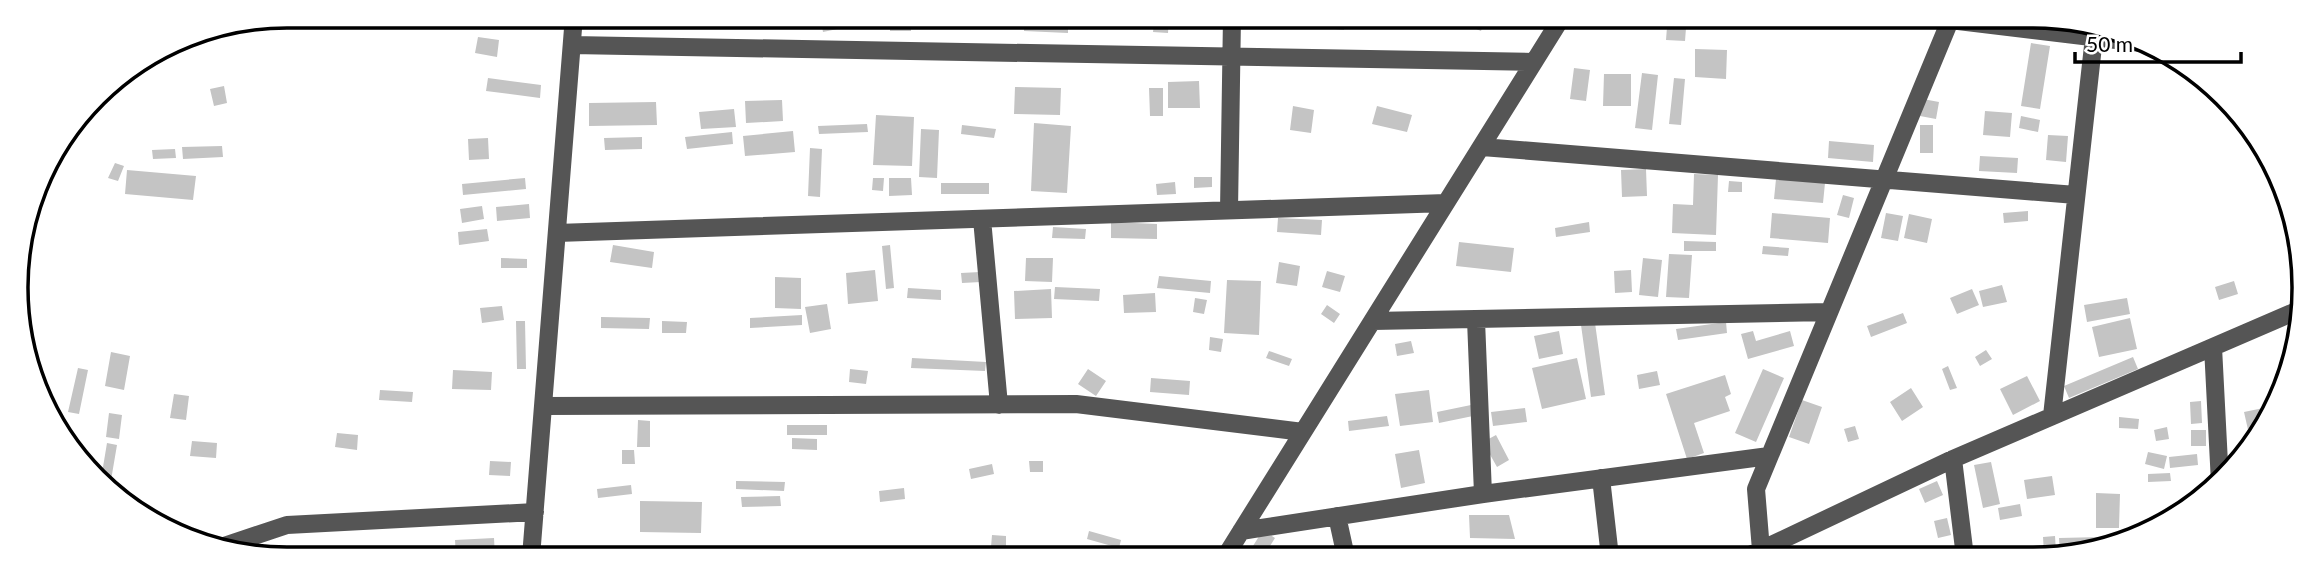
<svg xmlns="http://www.w3.org/2000/svg" width="2320" height="575" viewBox="0 0 2320 575" font-family="Lato,sans-serif">
	<style>
		.building { fill: #c4c4c4 }
		.lines { fill: none; stroke-linecap: round; stroke-linejoin: round }
		.minor { stroke: #555; stroke-width: 18 }
		.rim { fill: none; stroke: #000; stroke-width: 3.5 }
	</style>
	<rect width="100%" height="100%" fill="#fff"/>
	<path class="building" d="M628,16H668V28L628,26Z
		M764,16H781V25L764,23Z
		M845,16L847,27L823,32L821,21Z
		M890,17H911V31H890Z
		M1024,17H1068V33L1024,31Z
		M1155,17H1169L1168,33L1153,32Z
		M1306,17H1345L1344,30L1305,26Z
		M1474,17H1486L1481,31L1471,27Z
		M1667,27L1686,28L1685,41L1666,40Z
		M478,37L499,40L497,57L475,53Z
		M2031,43L2050,46L2040,109L2021,106Z
		M1695,49L1727,50L1726,79L1695,77Z
		M1574,68L1590,70L1586,101L1570,99Z
		M1642,73L1658,75L1652,130L1635,128Z
		M1604,74H1631V106H1603Z
		M488,78L541,85L540,98L486,91Z
		M1674,78L1685,79L1681,125L1669,124Z
		M1199,81L1200,108H1168V82Z
		M224,86L227,103L214,106L210,89Z
		M1015,87L1061,88L1060,115L1014,114Z
		M1149,88H1163V116H1150Z
		M1923,99L1939,102L1936,119L1920,116Z
		M782,100L783,121L746,123L745,101Z
		M656,102L657,125L589,126V103Z
		M1293,106L1314,110L1311,133L1290,130Z
		M1377,106L1412,115L1407,132L1372,124Z
		M734,109L736,127L701,129L699,112Z
		M1985,111L2012,113L2010,137L1983,135Z
		M876,115L914,117L912,166L873,165Z
		M2021,116L2040,120L2038,132L2019,128Z
		M1034,123L1071,126L1067,193L1031,191Z
		M867,124L868,132L819,134L818,126Z
		M962,125L996,129L994,138L961,134Z
		M1920,125H1933V153H1920Z
		M921,129L939,130L937,178L919,177Z
		M793,131L795,152L745,156L743,136Z
		M732,132L733,144L687,149L685,137Z
		M2048,135L2068,136L2066,162L2046,160Z
		M642,137V149L605,150L604,138Z
		M488,138L489,159L469,160L468,139Z
		M1829,141L1874,145L1873,162L1828,158Z
		M222,146L223,157L183,159L182,147Z
		M810,148L822,149L820,197L808,196Z
		M175,149L176,158L153,159L152,150Z
		M1980,156L2018,158L2017,173L1979,171Z
		M115,163L124,166L118,181L108,178Z
		M1646,169L1647,196L1622,197L1621,170Z
		M127,170L196,176L193,200L125,194Z
		M1694,174L1718,175L1716,235L1672,233L1673,204L1693,205Z
		M1194,177H1212V187L1194,188Z
		M525,178L526,189L463,195L462,184Z
		M873,178H884L883,191L872,190Z
		M889,178H911L912,195L889,196Z
		M1776,179L1825,183L1823,203L1774,199Z
		M1729,181L1742,182V192H1728Z
		M1175,182L1176,194L1157,195L1156,184Z
		M941,183H989V194H941Z
		M1843,195L1854,198L1849,218L1837,215Z
		M529,204L530,218L497,221L496,207Z
		M482,206L484,219L462,223L460,209Z
		M2028,211V221L2004,223L2003,213Z
		M1772,213L1830,218L1828,243L1770,238Z
		M1886,213L1903,216L1898,241L1881,238Z
		M1909,214L1932,219L1927,243L1904,238Z
		M1278,218L1322,220L1321,235L1277,232Z
		M1111,222L1157,224V239L1111,238Z
		M1589,222L1590,232L1556,237L1555,228Z
		M1053,227L1086,229L1085,239L1052,238Z
		M487,229L489,241L459,245L458,232Z
		M1684,241L1716,242V251H1684Z
		M1459,242L1514,248L1511,272L1456,266Z
		M613,245L654,252L652,268L610,262Z
		M890,245L894,288L886,289L882,246Z
		M1763,246L1789,248L1788,256L1762,254Z
		M1669,254L1692,255L1689,298L1666,297Z
		M501,258L527,259V268H501Z
		M1026,258H1053L1052,282L1025,281Z
		M1643,258L1662,260L1658,297L1639,295Z
		M1279,262L1300,266L1297,286L1276,283Z
		M875,270L878,301L848,304L846,273Z
		M1631,270L1632,292L1615,293L1614,271Z
		M1327,271L1345,276L1340,292L1322,287Z
		M980,272L981,282L962,283L961,273Z
		M1159,276L1211,281L1210,293L1157,288Z
		M775,277L801,278V309L775,308Z
		M1227,280L1261,281L1259,335L1224,333Z
		M2234,281L2238,294L2219,300L2215,287Z
		M2002,285L2007,302L1983,307L1979,291Z
		M1055,287L1100,289L1099,301L1054,299Z
		M908,288L941,290V300L907,298Z
		M1051,289L1052,318L1015,319L1014,291Z
		M1972,289L1979,305L1957,314L1950,298Z
		M1155,293L1156,312L1124,313L1123,295Z
		M1195,298L1207,300L1204,314L1193,312Z
		M2127,298L2130,314L2087,322L2084,305Z
		M827,304L831,329L810,333L805,307Z
		M1327,305L1340,314L1334,323L1321,314Z
		M502,306L504,320L482,323L480,308Z
		M1903,313L1907,323L1871,337L1867,326Z
		M802,315V325L750,328V318Z
		M601,317L650,318L649,329L601,328Z
		M2130,318L2137,349L2099,357L2092,327Z
		M516,321H525L526,369H517Z
		M662,321L687,322L686,333H662Z
		M1726,322L1727,333L1678,340L1676,329Z
		M1595,323L1605,395L1591,397L1581,325Z
		M1559,331L1563,354L1539,359L1534,336Z
		M1753,331L1756,341L1790,331L1794,346L1748,359L1741,334Z
		M1210,337L1223,339L1221,352L1209,350Z
		M1411,341L1414,353L1397,356L1395,344Z
		M1986,350L1992,359L1980,366L1975,357Z
		M1269,351L1292,359L1289,366L1266,358Z
		M111,352L130,356L124,390L105,386Z
		M2133,357L2138,369L2069,398L2064,386Z
		M912,358L986,362L985,371L911,368Z
		M1577,358L1586,399L1542,409L1532,368Z
		M1948,366L1957,388L1950,390L1942,369Z
		M78,368L88,370L79,414L68,412Z
		M850,369L868,371L866,384L849,382Z
		M1088,369L1106,381L1096,396L1078,384Z
		M1763,369L1784,378L1756,442L1735,433Z
		M453,370L492,372L491,390L452,389Z
		M1657,371L1660,385L1639,389L1637,375Z
		M1725,375L1731,394L1725,397L1730,411L1694,423L1704,453L1687,459L1666,394Z
		M2027,376L2040,401L2013,415L2000,389Z
		M1151,378L1190,381L1189,395L1150,392Z
		M1911,388L1923,407L1902,421L1890,402Z
		M380,390L413,392L412,402L379,400Z
		M1429,390L1433,422L1400,426L1395,394Z
		M174,394L189,396L186,420L170,418Z
		M1802,400L1822,407L1809,444L1789,437Z
		M2201,401L2202,423L2191,424L2190,402Z
		M1471,405L1473,416L1439,423L1437,412Z
		M2273,406L2274,411L2251,443L2244,412Z
		M1525,408L1527,422L1493,426L1491,412Z
		M109,413L122,415L119,439L106,437Z
		M1387,416L1389,426L1349,431L1348,421Z
		M2119,417L2139,419L2138,429L2119,428Z
		M638,420L650,421V447H637Z
		M787,425H827V435H787Z
		M1855,426L1859,439L1848,442L1844,429Z
		M2167,427L2169,439L2156,441L2154,430Z
		M2191,430H2206V446H2191Z
		M337,433L358,435L357,450L335,447Z
		M1496,435L1509,460L1497,467L1483,442Z
		M792,438L817,439V450L792,449Z
		M192,441L217,443L216,458L190,456Z
		M107,443L117,445L110,486L101,479Z
		M622,450H634L635,464H622Z
		M1419,450L1425,483L1401,488L1395,454Z
		M2148,452L2167,456L2164,469L2145,464Z
		M2197,454L2198,465L2170,468L2169,457Z
		M490,461L511,462L510,476L489,475Z
		M1029,461H1043V472H1030Z
		M1991,462L2000,504L1983,508L1974,465Z
		M992,464L994,474L971,479L969,469Z
		M2170,473L2171,481L2148,482V474Z
		M2052,476L2055,495L2027,499L2024,480Z
		M736,481L785,482L784,491L736,489Z
		M1937,481L1943,495L1925,503L1919,489Z
		M631,485L632,494L598,498L597,489Z
		M904,488L905,499L880,502L879,491Z
		M2096,493L2120,494L2119,528H2096Z
		M780,496L781,506L742,507L741,497Z
		M640,501L702,502L701,533L640,532Z
		M2020,504L2022,516L2000,520L1998,508Z
		M1469,515H1509L1515,539L1470,538Z
		M1947,518L1951,535L1938,538L1934,521Z
		M1263,530L1275,538L1263,557H1246Z
		M1089,531L1121,540L1119,548L1087,539Z
		M992,535L1006,536V548L991,547Z
		M2055,536L2056,552L2044,553L2043,537Z
		M2102,537L2103,546L2060,557L2059,538Z
		M494,538L495,557H456L455,540Z
		M619,546L693,548V557H618Z"/>
	<g class="lines">
		<path class="minor" d="M1950,20L2141,43
			M572,45L1534,62
			M1482,147L2076,195
			M1229,210L1232,17
			M982,219L999,405
			M557,233L1446,203
			M1476,320L1483,494
			M1373,321L1829,312
			M2213,347L2220,483
			M543,406L1076,404L1303,432
			M2052,416L2094,37
			M1953,459L1965,557
			M1601,478L1610,557
			M1337,516L1346,557
			M1241,531L1483,494L1769,456
			M221,547L287,525L535,512
			M1761,550L1756,489L1951,18
			M531,557L574,16
			M1225,557L1562,17
			M1746,557L1953,459L2301,309"/>
	</g>
	<path d="M0 0H2320V575H0ZM287 28H2033A259 259 0 0 1 2292 287V288A259 259 0 0 1 2033 547H287A259 259 0 0 1 28 288V287A259 259 0 0 1 287 28Z" fill="#fff" fill-rule="evenodd"/>
	<path class="rim" d="M287 28H2033A259 259 0 0 1 2292 287V288A259 259 0 0 1 2033 547H287A259 259 0 0 1 28 288V287A259 259 0 0 1 287 28Z"/>
	<path d="M2075 52v10h166v-10" fill="none" stroke="#000000" stroke-width="3.5"/>
	<text x="2086" y="52" font-size="21" fill="#000000" stroke="#ffffff" stroke-width="5" paint-order="stroke">50 m</text>
</svg>
